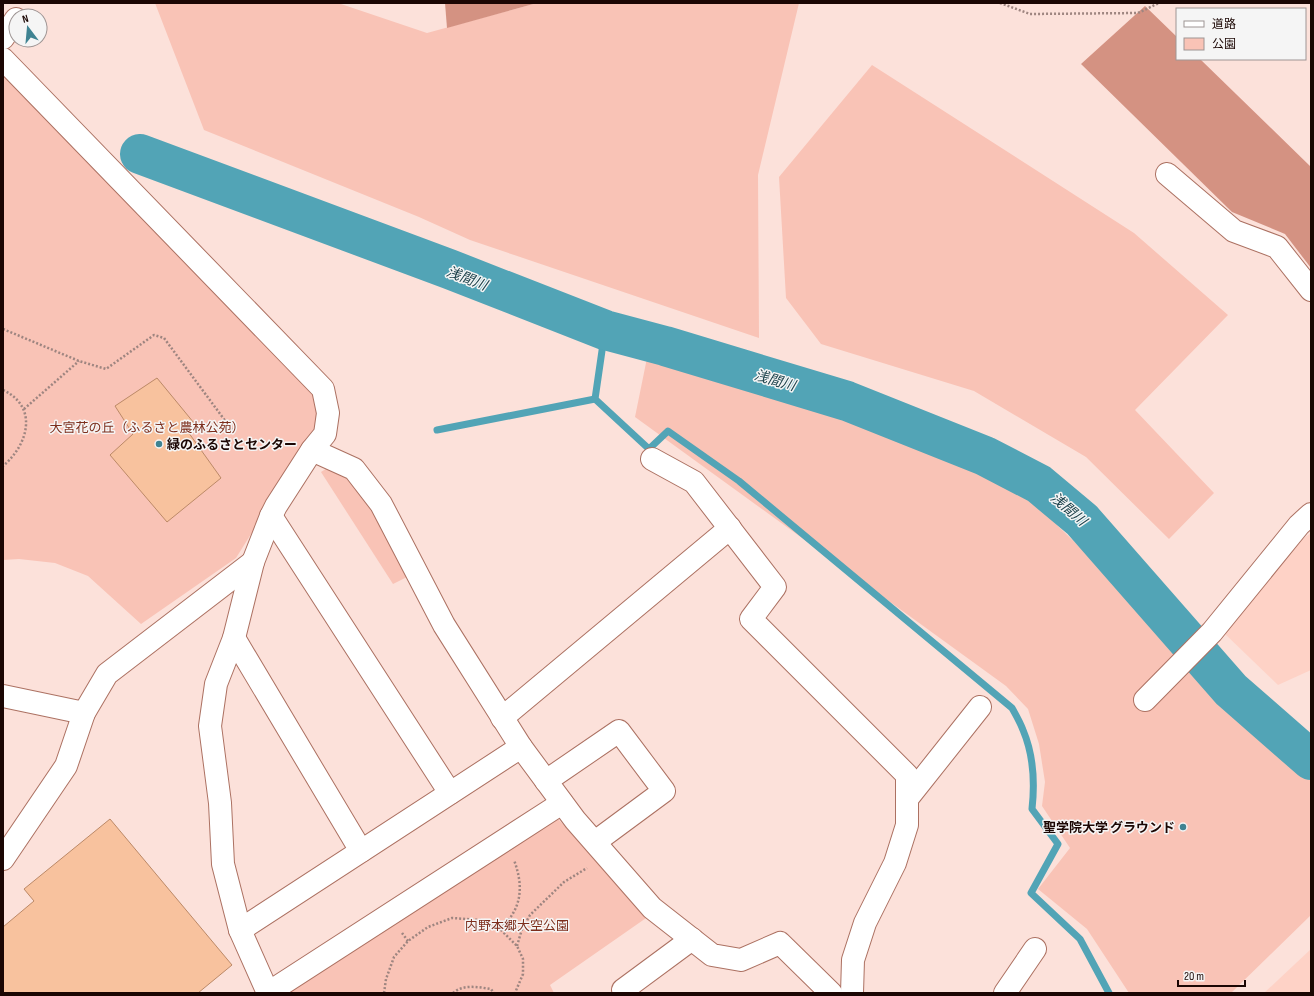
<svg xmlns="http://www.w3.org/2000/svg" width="1314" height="996" font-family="'Sofia Sans Condensed','Noto Sans JP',sans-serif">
<rect width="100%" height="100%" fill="#fce1da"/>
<g fill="#fed2c6">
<polygon points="1311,533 1311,670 1278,685 1224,633 1304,538"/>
<polygon points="1311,949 1311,993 1264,993"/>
</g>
<g fill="#f9c3b6">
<polygon points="155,3 338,3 427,33 537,3 799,3 758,175 759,338 470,240 419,217 204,130"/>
<polygon points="872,65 1134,233 1228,315 1135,410 1214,493 1169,539 1086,457 974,391 821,344 786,298 779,177"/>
<polygon points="3,73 315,391 320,424 236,558 141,624 88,576 55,563 19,559 3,560"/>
<polygon points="647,358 898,431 1031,500 1118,584 1180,652 1237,720 1311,775 1311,915 1231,993 1129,993 1087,929 1038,889 1070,848 1042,806 1045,782 1039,744 1028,709 1006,686 635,417"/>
<polygon points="332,465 361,486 409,576 393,584 321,472"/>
<polygon points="558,819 649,916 550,985 554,993 279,993"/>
</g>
<g fill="#d49282">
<polygon points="445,3 537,3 447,28"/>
<polygon points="1145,6 1177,37 1177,59 1200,59 1311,167 1311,268 1285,234 1232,212 1081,64"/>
</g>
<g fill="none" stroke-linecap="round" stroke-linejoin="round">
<g stroke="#52a4b6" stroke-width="7">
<path d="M605,330l-10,69 54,50 19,-18 71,50 273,227c4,7 8,14 11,22 11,26 12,52 9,79l26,35 -27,49 49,46 29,54"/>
<polyline points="437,430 595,399"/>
</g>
<polyline stroke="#52a4b6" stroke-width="40" points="140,154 449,269 605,330 665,346 847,401 985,456 1039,484 1082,520 1231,690 1311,760"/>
</g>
<g fill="#f8c29e" stroke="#bc8967">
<polygon points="157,378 194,423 186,429 221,478 167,522 110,455 133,434 115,406"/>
<polygon points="110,819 232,965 198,993 3,993 3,927 34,901 24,889"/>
</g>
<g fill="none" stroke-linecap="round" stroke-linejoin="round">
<g stroke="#ac7162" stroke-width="24">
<g id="minor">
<polyline points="3,38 16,19"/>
<polyline points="3,59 323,389 328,413 325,434 312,450 276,506 271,516 253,562 234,638 216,684 210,726 220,803 223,864 240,930 268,993"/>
<polyline points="1167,174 1234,231 1277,247 1311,290"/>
<polyline points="312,450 354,469 381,504 444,625 521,747 575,820 652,908 712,955 741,960 780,943 831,993"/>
<polyline points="652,459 694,482 775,587 751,619 907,775 907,825 895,863 865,923 853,960 852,993"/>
<polyline points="271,516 450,793"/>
<polyline points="234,638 361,851"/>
<polyline points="3,696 84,713"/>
<polyline points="1145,700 1212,632 1299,525 1311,514"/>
<polyline points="502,718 730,528"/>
<polyline points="546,781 619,731 664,791 595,842"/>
<polyline points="907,799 980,707"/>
<polyline points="3,859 66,766 84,713 107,674 253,562"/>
<polyline points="240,930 521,747"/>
<polyline points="268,993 562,803"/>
<polyline points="625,993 623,990 692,939"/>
<polyline points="1005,993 1035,949"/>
</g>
</g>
<g stroke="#9e8580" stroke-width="2.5" stroke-dasharray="2 2" stroke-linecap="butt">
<polyline points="1000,3 1030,14 1138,13 1159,3"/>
<polyline points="3,329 79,361 106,369 154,335 164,338 232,430"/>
<path d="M3,390c36,17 25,55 0,76"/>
<polyline points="24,409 79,361"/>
<path d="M500,929c22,-20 24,-42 14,-69"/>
<polyline points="402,933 408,941"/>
<polyline points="517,946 522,929 530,915 564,882 587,868"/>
<polyline points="384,993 386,979 394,957 408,941 428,927 452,918 480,920 500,929 517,946 523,959 523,974 515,993"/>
<path d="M453,993c10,-9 25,-6 38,-4l3,4"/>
</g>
<use href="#minor" stroke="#fff" stroke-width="22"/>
</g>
<g fill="#3f8392" stroke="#f5f5f5" stroke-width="1.5">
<circle cx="159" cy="444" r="4"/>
<circle cx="1183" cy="827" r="4"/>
</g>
<g text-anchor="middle" stroke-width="3" stroke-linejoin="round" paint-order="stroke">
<g font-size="13" fill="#7d2e1c" stroke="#f5f5f5">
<text x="147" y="432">大宮花の丘（ふるさと農林公苑）</text>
<text x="517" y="930">内野本郷大空公園</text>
</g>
<g font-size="13" font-weight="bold" fill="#1b0603" stroke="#f5f5f5" text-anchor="start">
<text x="167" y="449">緑のふるさとセンター</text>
<text x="1175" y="832" text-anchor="end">聖学院大学 グラウンド</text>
</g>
<g font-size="14" font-style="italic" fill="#1d434c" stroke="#f5f5f5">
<text transform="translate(467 278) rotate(21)" y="5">浅間川</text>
<text transform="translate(775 380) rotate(16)" y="5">浅間川</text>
<text transform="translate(1069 509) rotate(41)" y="5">浅間川</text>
</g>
</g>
<rect width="1314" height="996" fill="none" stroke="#1b0603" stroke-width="8"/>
<rect x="1176" y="8" width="130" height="52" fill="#f5f5f5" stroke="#9e9594"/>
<rect x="1184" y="21" width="20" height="6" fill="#ffffff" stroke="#9e9594"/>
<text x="1212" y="28" font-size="12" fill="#1b0603">道路</text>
<rect x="1184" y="38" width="20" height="12" fill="#f9c3b6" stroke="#9e9594"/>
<text x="1212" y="48" font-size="12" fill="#1b0603">公園</text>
<g transform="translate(28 28) rotate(344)"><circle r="19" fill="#f5f5f5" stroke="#9e9594"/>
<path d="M0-3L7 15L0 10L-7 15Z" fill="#3f8392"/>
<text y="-6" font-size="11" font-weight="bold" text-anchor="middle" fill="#1b0603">N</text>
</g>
<path d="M1178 980v6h67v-6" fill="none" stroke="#1b0603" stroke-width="2"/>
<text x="1184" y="980" font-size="12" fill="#1b0603" stroke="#f5f5f5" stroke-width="3" paint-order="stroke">20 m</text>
</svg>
